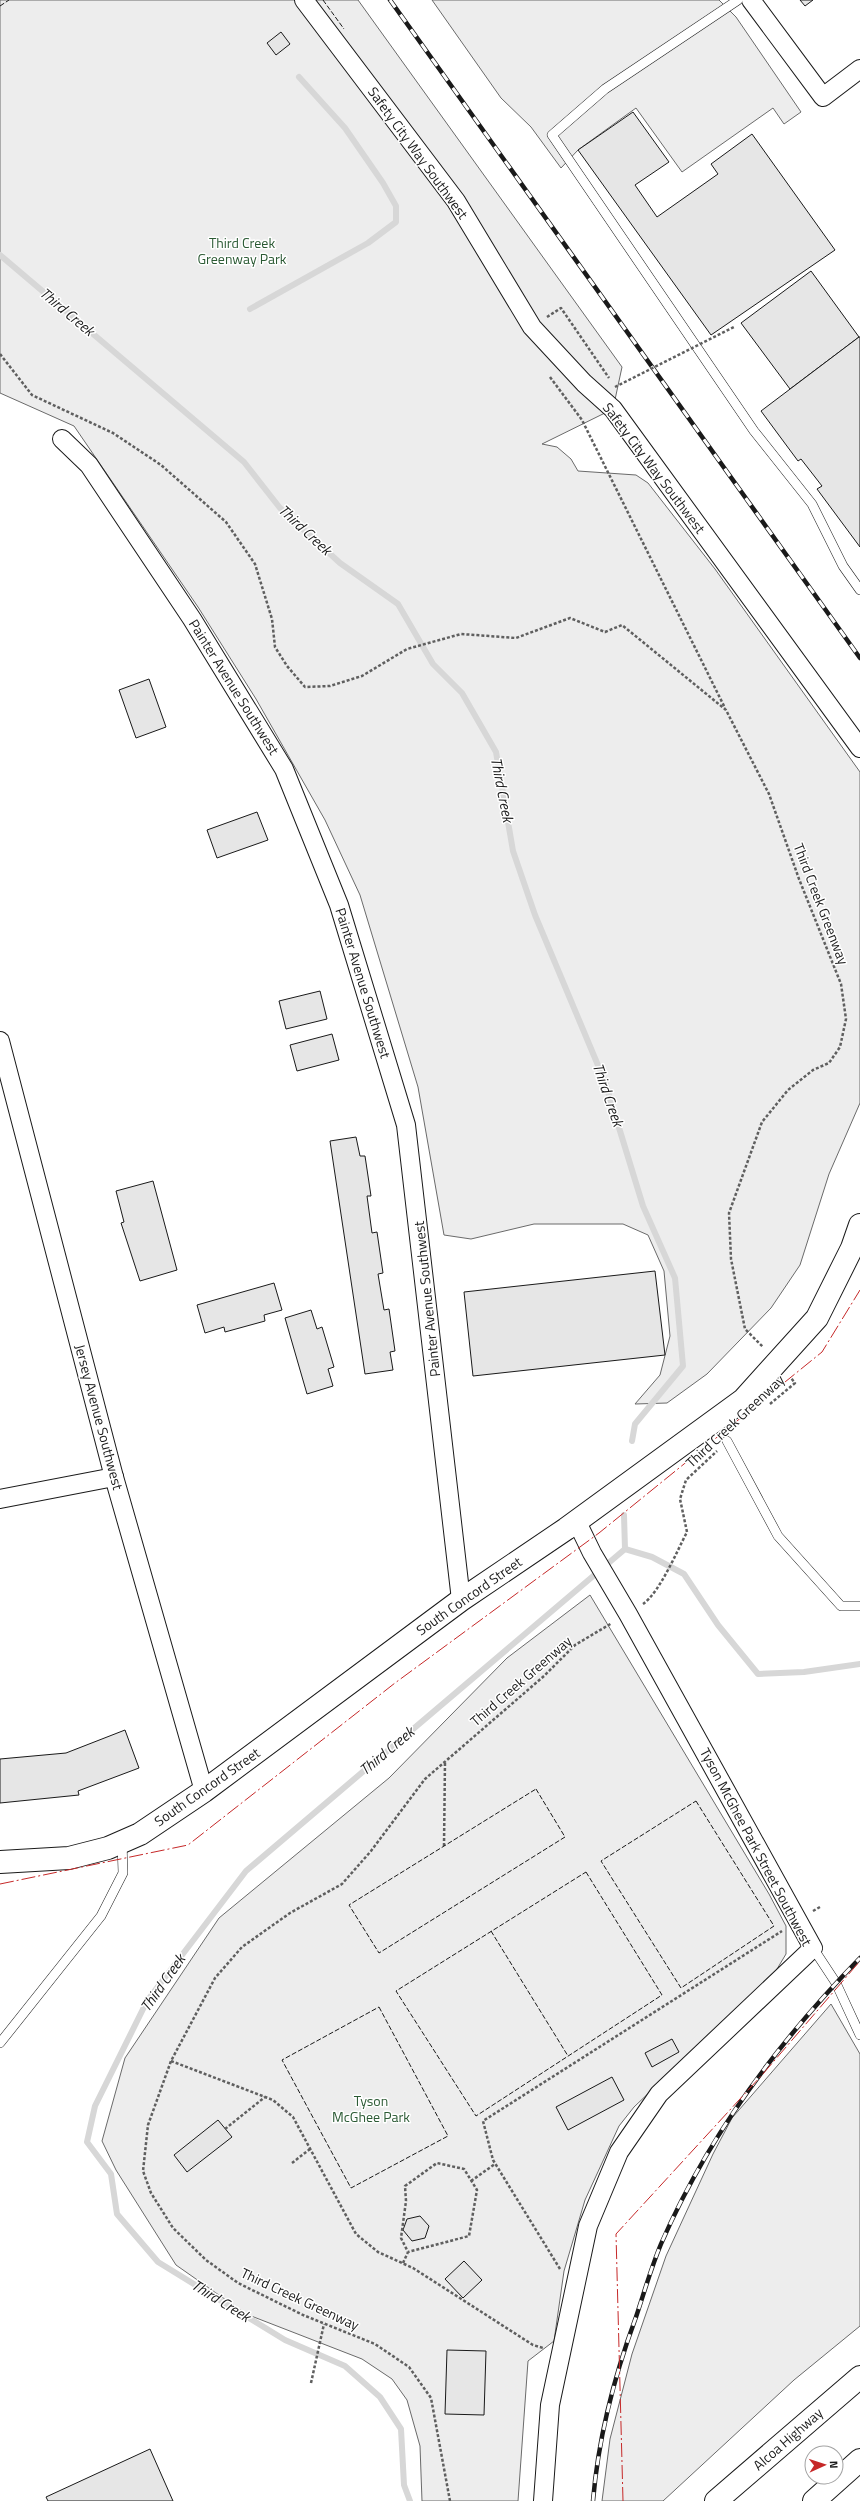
<svg xmlns="http://www.w3.org/2000/svg" width="860" height="2501" font-family="'Titillium Web',sans-serif">
<rect width="100%" height="100%" fill="#fff"/>
<g fill="#ededed" stroke="#6a6a6a">
<polygon points="0,0 358,0 622,367 613,409 542,444 557,447 571,459 578,471 636,475 648,483 715,569 860,772 860,1103 829,1174 800,1265 771,1308 707,1374 667,1403 635,1404 660,1375 670,1336 664,1271 648,1235 623,1224 534,1224 471,1239 444,1235 418,1087 360,895 325,820 256,699 198,607 74,426 0,393"/>
<polygon points="432,0 719,0 736,17 801,112 784,124 773,108 682,172 636,108 578,150 561,168 531,127 501,98"/>
<polygon points="590,1595 769,1894 786,1926 786,1954 774,1974 634,2107 619,2126 585,2200 564,2271 554,2341 528,2361 518,2501 422,2501 420,2446 407,2400 392,2379 362,2359 246,2314 176,2265 116,2170 102,2141 125,2058 219,1918 389,1778 507,1658"/>
<polygon points="831,2004 860,2054 860,2326 794,2380 663,2501 602,2501 610,2439 632,2354 666,2256 713,2154 732,2118"/>
</g>
<g fill="none" stroke-linecap="round" stroke-linejoin="round">
<g stroke="#d7d7d7" stroke-width="6">
<polyline points="0,255 244,462 280,508 340,563 398,604 433,664 462,693 496,752 513,851 535,915 605,1082 643,1206 675,1278 683,1366 635,1424 632,1441"/>
<polyline points="250,309 368,243 396,222 396,206 383,183 345,128 299,77"/>
<polyline points="625,1549 652,1557 684,1574 718,1625 758,1674 804,1672 860,1664"/>
<polyline points="410,2501 404,2485 401,2429 380,2397 345,2366 285,2340 158,2262 117,2214 111,2174 87,2142 95,2106 147,2001 246,1871 625,1549 624,1515"/>
</g>
</g>
<g fill="#e6e6e6" stroke="#1a1a1a">
<polygon points="800,0 813,0 805,6"/>
<polygon points="281,32 290,44 276,55 267,43"/>
<polygon points="633,112 669,162 635,185 657,217 718,174 711,164 752,134 835,250 711,335 578,150"/>
<polygon points="811,271 859,337 790,389 741,323"/>
<polygon points="859,337 860,337 860,547 817,489 822,486 801,459 798,461 761,411"/>
<polygon points="149,679 166,727 136,738 119,690"/>
<polygon points="257,812 268,840 217,858 207,830"/>
<polygon points="320,991 327,1019 286,1029 279,1001"/>
<polygon points="332,1034 339,1060 297,1071 290,1045"/>
<polygon points="356,1137 360,1156 365,1156 371,1196 367,1196 372,1233 377,1232 383,1273 378,1274 384,1310 389,1309 395,1351 390,1352 393,1370 365,1374 330,1141"/>
<polygon points="153,1181 177,1270 140,1281 121,1223 124,1222 116,1191"/>
<polygon points="655,1271 665,1355 473,1376 464,1292"/>
<polygon points="274,1283 282,1310 264,1315 265,1321 225,1332 224,1327 205,1333 197,1305"/>
<polygon points="311,1310 317,1329 322,1327 334,1367 328,1369 333,1386 307,1394 285,1318"/>
<polygon points="125,1730 139,1768 78,1791 79,1795 0,1803 0,1759 66,1753"/>
<polygon points="672,2039 679,2052 652,2067 645,2053"/>
<polygon points="612,2077 624,2100 568,2130 556,2107"/>
<polygon points="218,2120 232,2137 187,2172 174,2155"/>
<polygon points="420,2216 429,2226 425,2238 412,2241 403,2230 407,2219"/>
<polygon points="464,2261 482,2280 463,2298 445,2279"/>
<polygon points="447,2350 486,2351 484,2415 445,2414"/>
<polygon points="150,2449 173,2501 48,2501 46,2497"/>
</g>
<g fill="none" stroke-linecap="round" stroke-linejoin="round">
<g stroke="#1a1a1a" stroke-width="10">
<g id="service">
<polyline points="738,0 605,89 552,135 754,431 812,504 843,566 860,590"/>
<polyline points="727,1441 778,1536 841,1606 860,1606"/>
<polyline points="813,1948 836,1983 860,2035"/>
<polyline points="0,2043 101,1916 123,1873 122,1842"/>
</g>
</g>
<g stroke="#1a1a1a" stroke-width="20">
<g id="minor">
<polyline points="304,0 456,201 532,327 584,383 613,409 860,748"/>
<polyline points="751,0 823,97 860,69"/>
<polyline points="62,439 89,465 192,619 284,769 339,905 406,1125 461,1600"/>
<polyline points="0,1041 114,1477 204,1791"/>
<polyline points="0,1499 114,1477"/>
<polyline points="543,2501 550,2405 588,2226 619,2152 659,2094 813,1948 628,1614 592,1553 576,1520"/>
</g>
</g>
<g stroke="#1a1a1a" stroke-width="24">
<polyline id="tertiary" points="0,1862 69,1858 108,1848 140,1834 204,1791 461,1600 566,1529 743,1400 817,1318 852,1248 860,1225"/>
</g>
<g stroke="#1a1a1a" stroke-width="24">
<g id="motorway">
<polyline points="716,2501 860,2377"/>
<polyline points="814,2501 860,2460"/>
</g>
</g>
<g stroke="#5f5f5f" stroke-width="2.5" stroke-dasharray="3 2" stroke-linecap="butt">
<polyline points="547,317 561,308 609,378"/>
<polyline points="0,354 32,395 113,433 161,465 226,522 255,564 272,619 275,647 287,666 305,687 330,686 362,676 407,649 461,634 516,638 570,618 605,632 622,625 726,710 769,794 799,879 841,984 846,1019 840,1047 829,1063 813,1070 788,1090 762,1122 729,1213 731,1259 745,1329 763,1347"/>
<polyline points="550,377 582,420 725,708"/>
<polyline points="770,1404 795,1383 791,1378"/>
<path d="M643,1604c17,-12 34,-53 44,-72l-7,-33 6,-19 31,-29"/>
<polyline points="444,1846 445,1761"/>
<polyline points="813,1911 820,1907"/>
<polyline points="171,2061 273,2100 293,2117 356,2234 378,2252 413,2268 533,2345 543,2348"/>
<polyline points="225,2129 265,2097"/>
<polyline points="292,2163 310,2149"/>
<polyline points="471,2181 495,2164"/>
<polyline points="403,2263 408,2252 401,2238 406,2201 405,2186 437,2163 464,2169 477,2190 469,2236 408,2252"/>
<polyline points="560,2269 493,2160 483,2121 782,1931"/>
<polyline points="311,2383 324,2324"/>
<polyline points="450,2501 431,2398 409,2367 375,2344 303,2315 238,2283 206,2260 173,2228 151,2193 143,2171 148,2125 171,2061 215,1978 242,1947 290,1913 342,1884 371,1851 425,1779 544,1676 575,1645 612,1623"/>
</g>
<use href="#service" stroke="#fff" stroke-width="9"/>
<use href="#minor" stroke="#fff" stroke-width="18"/>
<use href="#tertiary" stroke="#fff" stroke-width="22"/>
<use href="#motorway" stroke="#fff" stroke-width="22"/>
<g stroke="#1a1a1a" stroke-width="4.5">
<g id="rail">
<polyline points="390,0 860,658"/>
<path d="M593,2501c5,-61 22,-127 43,-184 8,-24 15,-49 25,-73 47,-108 117,-202 199,-286"/>
</g>
</g>
<use href="#rail" stroke="#fff" stroke-width="3" stroke-dasharray="9" stroke-linecap="butt"/>
<polyline stroke="#5f5f5f" stroke-width="2.5" stroke-dasharray="3 2" stroke-linecap="butt" points="615,387 734,327"/>
<g stroke="#1a1a1a" stroke-width="1" stroke-dasharray="5 2" stroke-linecap="butt">
<polyline points="323,0 344,29"/>
<polyline points="0,6 9,0"/>
<polygon points="536,1789 565,1837 379,1953 349,1905"/>
<polygon points="696,1801 774,1926 681,1988 601,1861"/>
<polygon points="586,1872 662,1995 476,2116 396,1991"/>
<polyline points="491,1931 568,2056"/>
<polygon points="379,2007 448,2136 351,2188 282,2060"/>
</g>
<g stroke="#c62828" stroke-width="1" stroke-dasharray="14 3 2 3" stroke-linecap="butt">
<polyline points="0,1884 188,1845 395,1683 599,1533 822,1352 860,1290"/>
<polyline points="623,2501 616,2234 762,2075 860,1961"/>
</g>
</g>
<g text-anchor="middle" stroke-width="3" stroke-linejoin="round" paint-order="stroke">
<g font-size="14" fill="#1a1a1a" stroke="#fff">
<text transform="translate(418 153) rotate(54)" y="5">Safety City Way Southwest</text>
<text transform="translate(654 468) rotate(53)" y="5">Safety City Way Southwest</text>
<text transform="translate(234 687) rotate(58)" y="5">Painter Avenue Southwest</text>
<text transform="translate(821 904) rotate(69)" y="5">Third Creek Greenway</text>
<text transform="translate(363 983) rotate(73)" y="5">Painter Avenue Southwest</text>
<text transform="translate(427 1299) rotate(-96)" y="5">Painter Avenue Southwest</text>
<text transform="translate(99 1417) rotate(75)" y="5">Jersey Avenue Southwest</text>
<text transform="translate(735 1421) rotate(-43)" y="5">Third Creek Greenway</text>
<text transform="translate(469 1596) rotate(-35)" y="5">South Concord Street</text>
<text transform="translate(521 1681) rotate(-41)" y="5">Third Creek Greenway</text>
<text transform="translate(207 1787) rotate(-35)" y="5">South Concord Street</text>
<text transform="translate(756 1847) rotate(62)" y="5">Tyson McGhee Park Street Southwest</text>
<text transform="translate(300 2299) rotate(25)" y="5">Third Creek Greenway</text>
<text transform="translate(788 2439) rotate(-41)" y="5">Alcoa Highway</text>
</g>
<g font-size="14" fill="#2b5a34" stroke="#fff">
<text x="242" y="248">Third Creek<tspan x="242" dy="16">Greenway Park</tspan></text>
<text x="371" y="2106">Tyson<tspan x="371" dy="16">McGhee Park</tspan></text>
</g>
<g font-size="15" font-style="italic" fill="#1a1a1a" stroke="#fff">
<text transform="translate(67 312) rotate(40)" y="5">Third Creek</text>
<text transform="translate(305 530) rotate(43)" y="5">Third Creek</text>
<text transform="translate(502 790) rotate(79)" y="5">Third Creek</text>
<text transform="translate(608 1095) rotate(71)" y="5">Third Creek</text>
<text transform="translate(387 1751) rotate(-40)" y="5">Third Creek</text>
<text transform="translate(163 1983) rotate(-55)" y="5">Third Creek</text>
<text transform="translate(221 2301) rotate(32)" y="5">Third Creek</text>
</g>
</g>
<g transform="translate(824 2465) rotate(87)"><circle r="19" fill="#ffffff" stroke="#a3a3a3"/>
<path d="M0-3L7 15L0 10L-7 15Z" fill="#c62828"/>
<text y="-6" font-size="11" font-weight="bold" text-anchor="middle" fill="#1a1a1a">N</text>
</g>
</svg>
